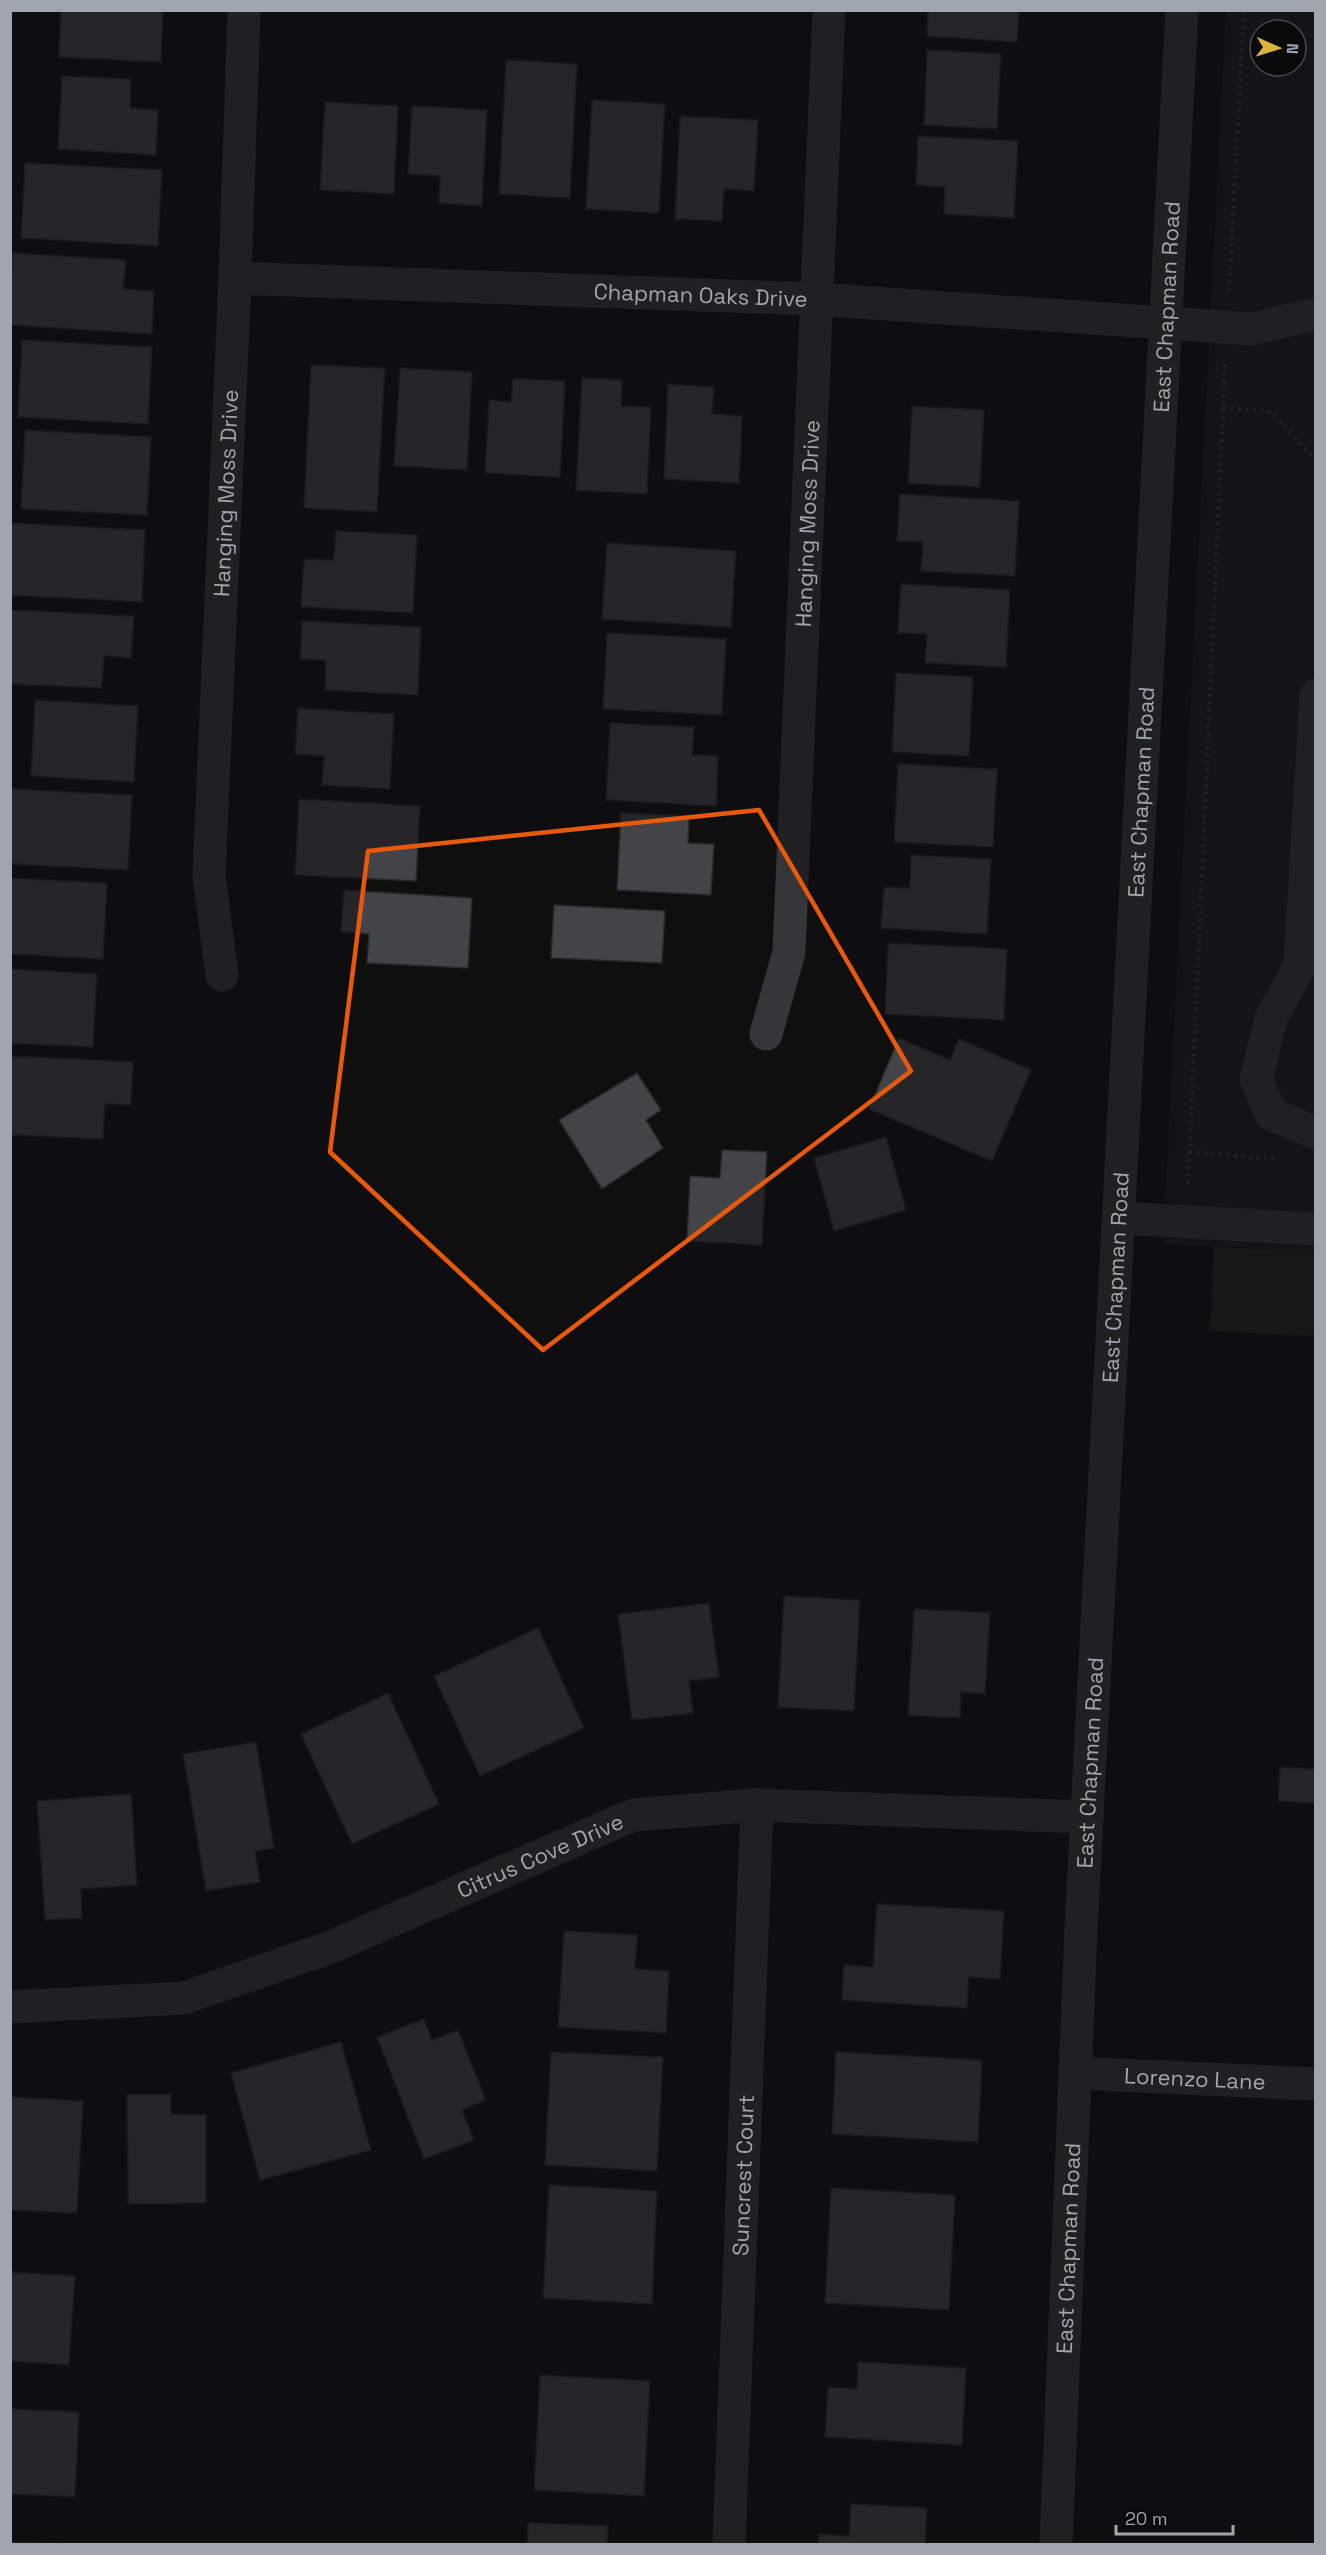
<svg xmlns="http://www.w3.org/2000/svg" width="1326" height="2555" font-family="'Space Grotesk',sans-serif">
<rect width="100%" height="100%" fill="#0f0f10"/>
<path fill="#1b1b1d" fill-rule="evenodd" d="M1226,11h89v1240l-152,-7zM1260,30h36v36h-36z"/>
<polygon fill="#1e241f" points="1214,1247 1315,1251 1315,1336 1210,1331"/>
<g fill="#434448" stroke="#29292c" stroke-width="1.5">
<polygon points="61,10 163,10 161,62 59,57"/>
<polygon points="928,10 1019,10 1017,42 927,36"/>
<polygon points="927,50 1001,54 997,129 924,125"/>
<polygon points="506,60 577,64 570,198 499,194"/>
<polygon points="62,76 131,79 130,108 158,110 156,155 58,149"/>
<polygon points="592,100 665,104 659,213 586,209"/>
<polygon points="325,102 398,106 394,194 320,190"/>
<polygon points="412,106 487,110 482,206 439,203 440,176 408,174"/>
<polygon points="680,116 758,120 754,191 724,189 722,221 675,219"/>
<polygon points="918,136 1018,141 1014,218 944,214 945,187 916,185"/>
<polygon points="25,163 162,170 158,246 21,238"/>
<polygon points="12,253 126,260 123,289 154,291 152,334 10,325"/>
<polygon points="22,340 152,347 148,424 18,417"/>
<polygon points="311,365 385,368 377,512 304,508"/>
<polygon points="400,368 472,372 467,470 394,466"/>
<polygon points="582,378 622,380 621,406 651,407 647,494 576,490"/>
<polygon points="513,379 565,381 560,477 485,473 489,400 511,402"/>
<polygon points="668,384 714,387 712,414 742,416 739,483 664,479"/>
<polygon points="912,406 984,410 980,487 908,483"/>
<polygon points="25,430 151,437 147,515 21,509"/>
<polygon points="900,494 1019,501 1015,576 921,571 923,542 897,541"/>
<polygon points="11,523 145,530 142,602 10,595"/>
<polygon points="336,531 417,535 413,613 301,607 304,559 334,560"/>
<polygon points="607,543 736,551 731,627 602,619"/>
<polygon points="901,584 1010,590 1006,667 925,663 927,634 898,633"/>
<polygon points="10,610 134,616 131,658 104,656 102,688 10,684"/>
<polygon points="302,621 421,627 418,695 325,690 326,660 300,659"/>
<polygon points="607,633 726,639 722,715 603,709"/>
<polygon points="896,673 973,677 969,756 892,752"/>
<polygon points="35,700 138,706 134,782 31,776"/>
<polygon points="298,708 394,714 390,789 322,785 324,756 295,754"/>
<polygon points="610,723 694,727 692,755 718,756 716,806 606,800"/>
<polygon points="898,764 997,769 993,847 894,842"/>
<polygon points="10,789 132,795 128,870 10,864"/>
<polygon points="299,799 420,806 416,881 295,875"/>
<polygon points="621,813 689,816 688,843 714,844 711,895 617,890"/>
<polygon points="911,855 991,859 987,934 881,928 884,887 910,888"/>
<polygon points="10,878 107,883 103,959 10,954"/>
<polygon points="344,890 472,898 468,968 367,963 369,934 341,932"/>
<polygon points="554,905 665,911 662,963 551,958"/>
<polygon points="888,943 1007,949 1004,1020 885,1014"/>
<polygon points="10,969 97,974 93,1047 10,1043"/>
<polygon points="899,1038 950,1060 959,1039 1031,1070 992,1161 869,1109"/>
<polygon points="10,1056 133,1062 131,1105 105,1104 103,1139 10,1135"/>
<polygon points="637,1073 661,1110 646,1120 663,1148 602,1189 559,1120"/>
<polygon points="886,1137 906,1210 834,1231 814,1158"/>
<polygon points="722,1150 767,1152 762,1245 687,1241 690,1176 720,1178"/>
<polygon points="784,1596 860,1600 854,1711 778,1707"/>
<polygon points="709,1603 719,1677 689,1681 693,1713 632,1720 618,1614"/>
<polygon points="914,1609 990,1613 985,1694 961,1692 960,1718 908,1715"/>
<polygon points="538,1628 584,1728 480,1776 434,1676"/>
<polygon points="388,1693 439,1804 352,1844 301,1734"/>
<polygon points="256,1742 274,1848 255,1851 260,1882 206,1891 183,1754"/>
<polygon points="1280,1767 1316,1769 1316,1803 1278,1801"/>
<polygon points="131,1794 137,1885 81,1889 82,1918 45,1920 37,1801"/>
<polygon points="877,1904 1004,1911 1000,1979 969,1977 967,2008 842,2000 844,1965 873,1967"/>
<polygon points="564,1931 637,1935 635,1969 669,1971 666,2033 558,2027"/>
<polygon points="424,2019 432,2040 458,2030 486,2100 462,2110 474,2140 424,2159 377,2037"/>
<polygon points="341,2042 371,2150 260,2180 231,2073"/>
<polygon points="551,2052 663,2057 657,2171 545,2165"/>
<polygon points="836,2052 982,2060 978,2142 832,2134"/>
<polygon points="127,2094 171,2094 171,2114 206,2115 206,2203 128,2204"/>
<polygon points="10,2097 83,2101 77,2213 10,2210"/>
<polygon points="549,2185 657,2191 652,2304 543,2298"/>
<polygon points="831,2188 955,2195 949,2310 825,2303"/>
<polygon points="10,2272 75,2276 69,2365 10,2361"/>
<polygon points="858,2362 966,2368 962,2445 825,2437 828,2387 857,2389"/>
<polygon points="540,2375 650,2381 644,2496 534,2490"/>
<polygon points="10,2409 79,2412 75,2497 10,2494"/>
<polygon points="851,2504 927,2508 925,2544 818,2544 819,2534 849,2536"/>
<polygon points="528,2523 608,2526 607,2544 527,2544"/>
<polygon points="10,2542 72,2544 10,2544"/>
</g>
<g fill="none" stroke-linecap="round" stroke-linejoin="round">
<g stroke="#38393d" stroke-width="4" stroke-dasharray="3 4.5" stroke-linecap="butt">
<polyline points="1229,291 1244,10"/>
<polyline points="1223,408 1272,412 1316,460"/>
<polyline points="1189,1152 1279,1159"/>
<polyline points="1188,1184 1225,365"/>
</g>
<g stroke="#353639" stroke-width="33">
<path id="s1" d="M235,278l580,21 437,30 64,-15"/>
<polyline points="1316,695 1300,965 1271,1018 1256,1079 1271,1114 1316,1133"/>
<path id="s2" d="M222,975l-13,-99 26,-598 9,-268"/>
<path id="s3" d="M766,1034l23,-82 40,-942"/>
<polyline points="1119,1218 1316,1229"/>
<path id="s4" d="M10,2007l174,-9 147,-51 302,-132 124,-10 330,12"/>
<path id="s5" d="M1075,2073l241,11"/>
<path id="s6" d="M729,2544l28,-739"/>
<path id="s7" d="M1056,2544l25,-615 101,-1919"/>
</g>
</g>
<path d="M0 0H1326V2555H0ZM759,810l152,261 -368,279 -213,-198 38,-301z" fill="#0f0f10" fill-opacity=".55" fill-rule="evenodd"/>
<path fill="none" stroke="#e8590c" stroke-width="4.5" stroke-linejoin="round" d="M759,810l152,261 -368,279 -213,-198 38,-301z"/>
<g text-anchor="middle" stroke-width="4.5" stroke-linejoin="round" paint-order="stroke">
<g font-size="22" fill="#a1a5af" stroke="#0a0a0b">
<text dy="8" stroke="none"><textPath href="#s1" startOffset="466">Chapman Oaks Drive</textPath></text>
<text dy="8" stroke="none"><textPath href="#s7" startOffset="2240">East Chapman Road</textPath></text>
<text dy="8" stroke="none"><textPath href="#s2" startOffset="483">Hanging Moss Drive</textPath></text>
<text dy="8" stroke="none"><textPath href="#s3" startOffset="514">Hanging Moss Drive</textPath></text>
<text dy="8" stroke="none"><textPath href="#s7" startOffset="1754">East Chapman Road</textPath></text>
<text dy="8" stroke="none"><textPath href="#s7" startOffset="1268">East Chapman Road</textPath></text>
<text dy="8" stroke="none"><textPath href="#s7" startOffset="782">East Chapman Road</textPath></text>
<text dy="8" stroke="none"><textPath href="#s4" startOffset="558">Citrus Cove Drive</textPath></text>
<text dy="8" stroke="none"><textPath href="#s5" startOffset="120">Lorenzo Lane</textPath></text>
<text dy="8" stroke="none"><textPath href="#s6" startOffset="369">Suncrest Court</textPath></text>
<text dy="8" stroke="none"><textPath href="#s7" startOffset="296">East Chapman Road</textPath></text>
</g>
</g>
<rect width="1326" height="2555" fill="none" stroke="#a1a5af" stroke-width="24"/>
<g transform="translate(1278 48) rotate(93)"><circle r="28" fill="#0a0a0b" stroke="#46484d" stroke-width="1.5"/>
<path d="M0-4.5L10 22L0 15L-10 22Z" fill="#ddb33a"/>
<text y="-9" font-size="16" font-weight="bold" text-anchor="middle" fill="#a1a5af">N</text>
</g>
<path d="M1116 2525v9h117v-9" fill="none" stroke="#a1a5af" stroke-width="3"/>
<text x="1125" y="2525" font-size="18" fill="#a1a5af" stroke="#0a0a0b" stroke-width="4.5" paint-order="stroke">20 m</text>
</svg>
